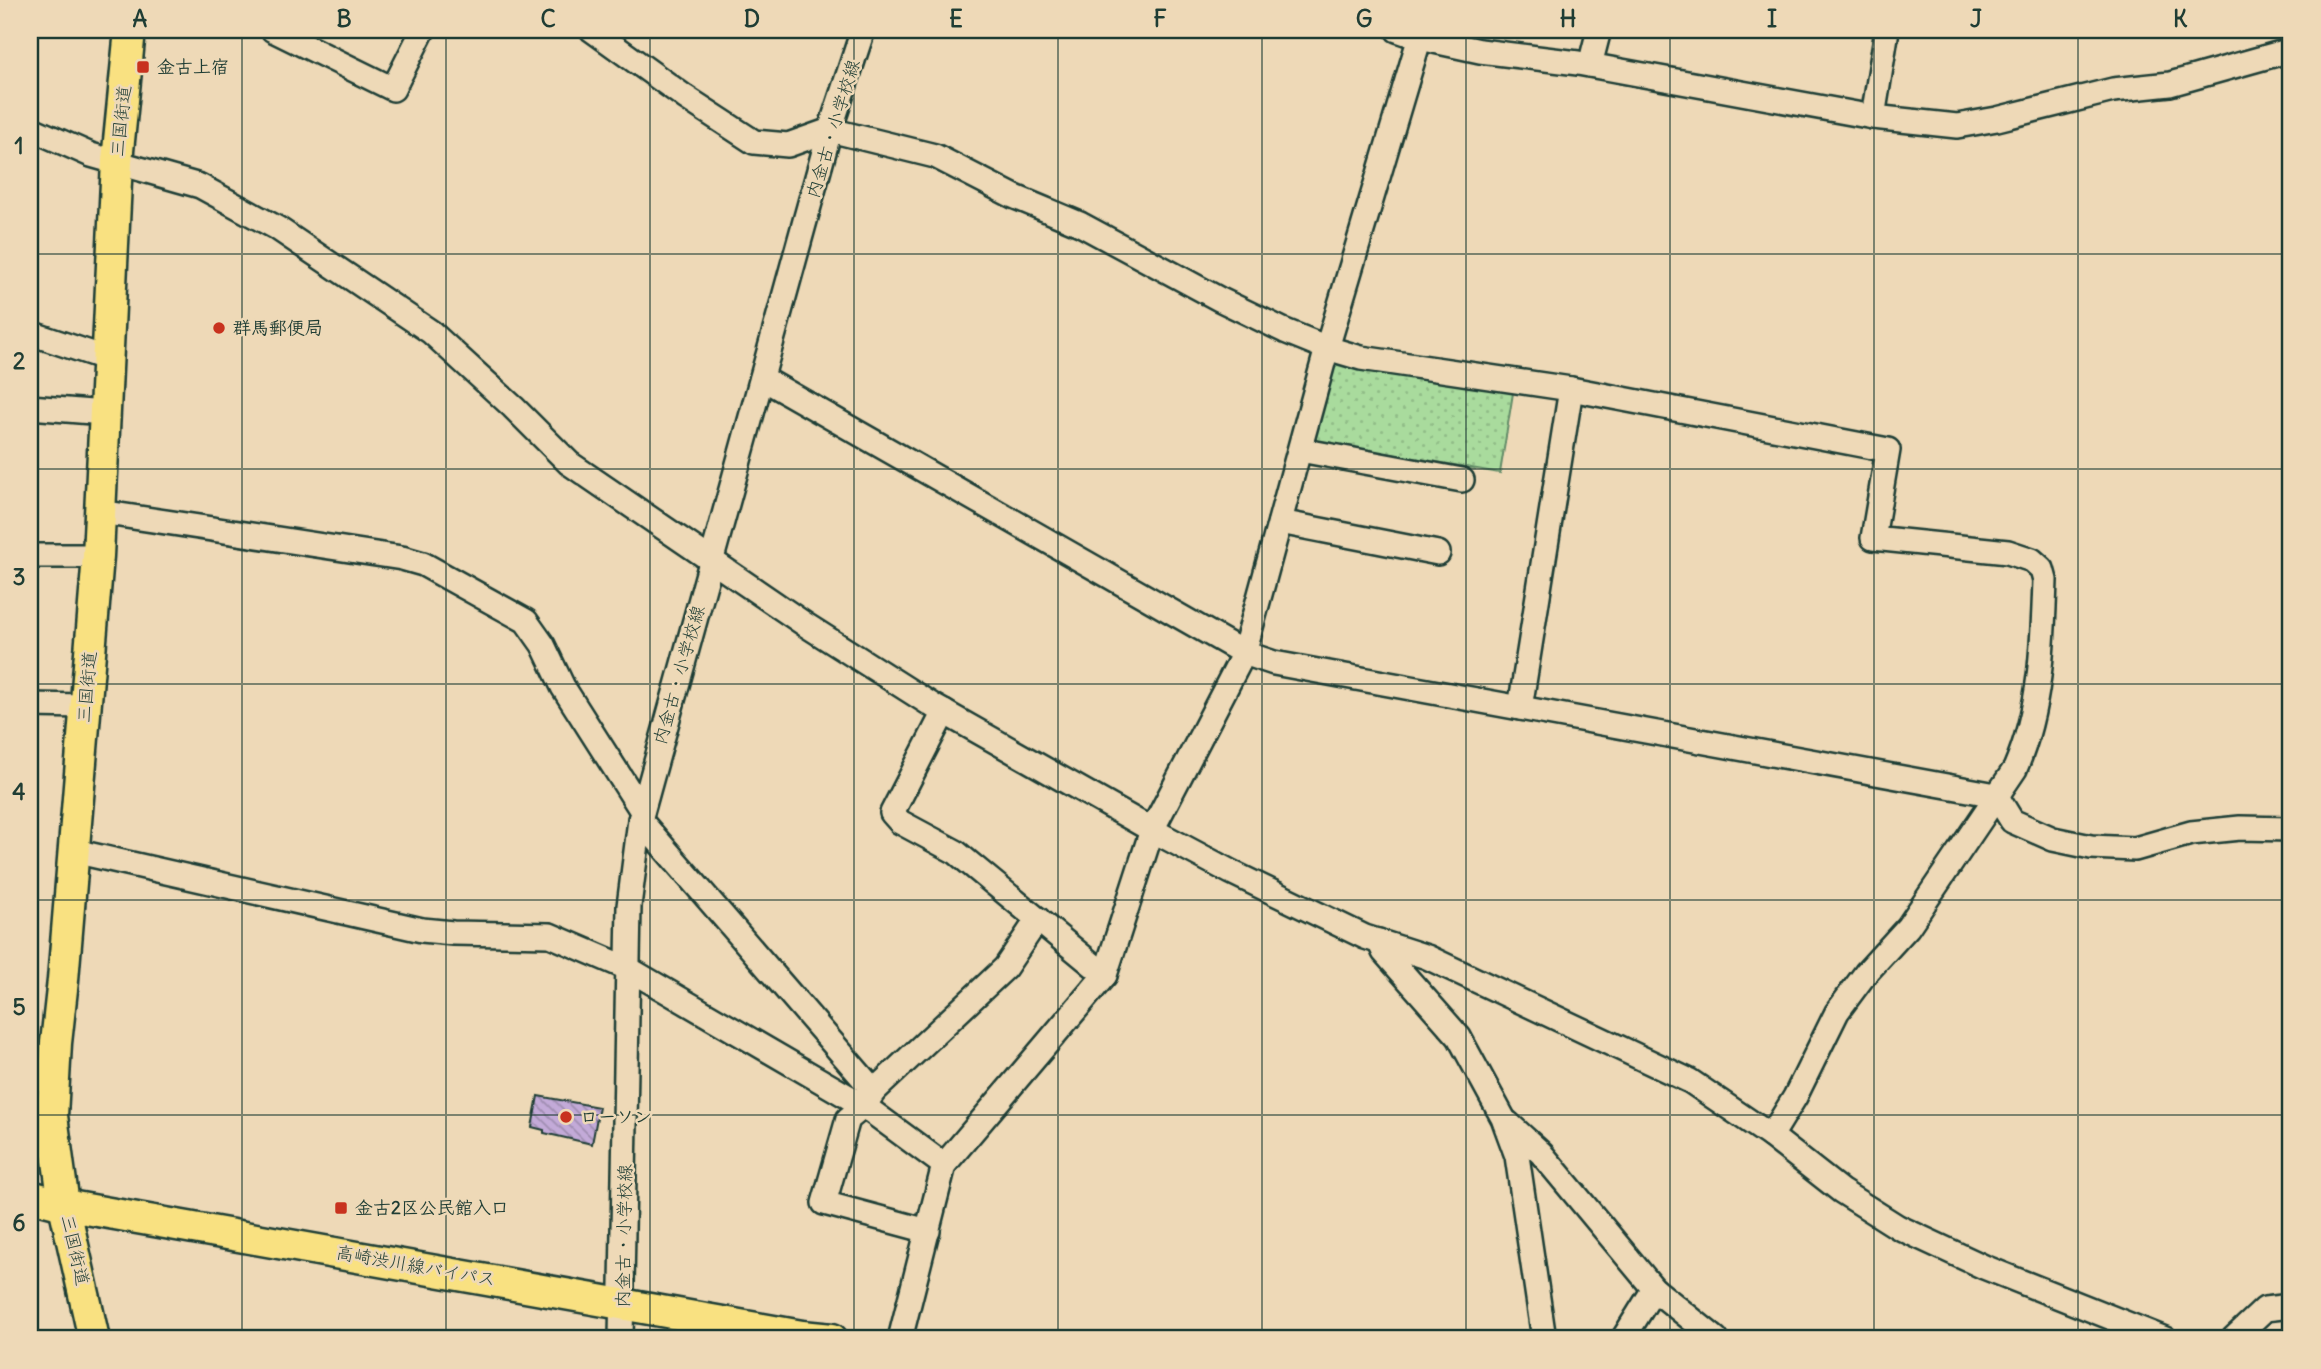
<svg xmlns="http://www.w3.org/2000/svg" width="2321" height="1369" font-family="Delius,'Klee One',sans-serif">
<defs>
<pattern id="park-dots" width="8" height="8" patternUnits="userSpaceOnUse" patternTransform="scale(1.75)"><rect width="8" height="8" fill="#a9db9d"/><path d="M2 2h.1M6 6h.1" fill="none" stroke="#91bd88" stroke-width="1.8" stroke-linecap="round"/></pattern>
<pattern id="building-back-hatch" width="6" height="6" patternUnits="userSpaceOnUse" patternTransform="scale(1.75)"><rect width="6" height="6" fill="#c3aad8"/><path d="M-1 5l2 2M0 0l6 6M5-1l2 2" fill="none" stroke="#9e8cb0"/></pattern>
</defs>
<rect width="100%" height="100%" fill="#eed9b7"/>
<filter id="ink" filterUnits="userSpaceOnUse"><feTurbulence type="fractalNoise" baseFrequency=".0143" numOctaves="2"/><feDisplacementMap in="SourceGraphic" scale="14" xChannelSelector="R" yChannelSelector="G"/><feConvolveMatrix kernelMatrix="1 2 1 2 8 2 1 2 1" color-interpolation-filters="sRGB"/></filter>
<g filter="url(#ink)">
<polygon fill="url(#park-dots)" stroke="#648c68" stroke-width="2" points="1337,362 1513,393 1500,473 1310,440 1329,366"/>
<polygon fill="url(#building-back-hatch)" stroke="#1f3d34" stroke-width="2" points="538,1096 599,1107 592,1144 544,1133 544,1130 532,1127"/>
<g fill="none" stroke-linecap="round" stroke-linejoin="round">
<g stroke="#1f3d34" stroke-width="28">
<g id="minor">
<polyline points="273,30 393,89 423,30"/>
<path d="M592,30l93,67 69,45 34,3 42,-15 105,26 78,40 67,28 139,75 66,32 42,17 34,10 210,31 317,61 -15,88 135,14 24,8 10,9 3,11c-2,64 -4,129 -30,189l-107,158 -42,46 -29,39 -42,85 -24,39"/>
<polyline points="1397,30 1420,38 1480,51 1578,63 1873,117 1957,126 1997,119 2113,90 2170,84 2291,50"/>
<polyline points="1590,65 1599,30"/>
<polyline points="1873,117 1887,30"/>
<polyline points="30,128 91,155 200,186 277,228 431,332 513,407 569,463 806,625 935,707 1152,830 1231,872 1365,937 1427,957 1690,1081 1771,1136 1841,1191 1898,1227 1984,1267 2165,1339"/>
<polyline points="30,333 108,359"/>
<polyline points="762,378 1244,653 1274,663 1996,795 2012,821 2053,839 2091,847 2135,849 2191,833 2240,828 2291,829"/>
<polyline points="30,407 104,413"/>
<polyline points="1300,450 1462,480"/>
<polyline points="100,512 402,558 423,564 526,621 543,645 563,687 642,811"/>
<polyline points="1280,522 1438,553"/>
<polyline points="30,556 98,556"/>
<polyline points="30,705 85,706"/>
<polyline points="1520,708 1571,389"/>
<polyline points="944,712 892,813 900,822 956,852 1105,975"/>
<polyline points="640,820 874,1091 864,1106 848,1119 824,1203 928,1231"/>
<polyline points="74,851 422,930 453,933 550,935 627,968 864,1106 944,1165"/>
<polyline points="1379,941 1384,952 1459,1037 1503,1118 1517,1156 1544,1339"/>
<polyline points="874,1091 1005,968 1038,919"/>
<polyline points="1508,1123 1541,1153 1654,1289 1716,1339"/>
<polyline points="621,1339 629,906 640,820 830,130 863,30"/>
<polyline points="900,1339 944,1165 1105,975 1152,830 1244,653 1327,348 1422,30"/>
<polyline points="1623,1339 1654,1289"/>
<polyline points="2233,1339 2265,1309 2291,1306"/>
</g>
</g>
<g stroke="#1f3d34" stroke-width="35">
<g id="major">
<polyline points="30,1196 64,1205 802,1336 832,1339"/>
<polyline points="94,1339 64,1205 52,1116 56,1043 63,980 98,556 117,161 130,30"/>
</g>
</g>
<use href="#minor" stroke="#eed9b7" stroke-width="23"/>
<use href="#major" stroke="#f9e181" stroke-width="30"/>
</g>
</g>
<path fill="none" stroke="#1f3d34" stroke-width="2" stroke-opacity="0.55" d="M242,30v1309M446,30v1309M650,30v1309M854,30v1309M1058,30v1309M1262,30v1309M1466,30v1309M1670,30v1309M1874,30v1309M2078,30v1309M30,254h2261M30,469h2261M30,684h2261M30,900h2261M30,1115h2261"/>
<g fill="#c8321e" stroke="#eed9b7" stroke-width="2.5">
<rect x="136" y="60" width="14" height="14" rx="3.5"/>
<circle cx="219" cy="328" r="7"/>
<circle cx="566" cy="1117" r="7"/>
<rect x="334" y="1201" width="14" height="14" rx="3.5"/>
</g>
<g text-anchor="middle" stroke-width="5" stroke-linejoin="round" paint-order="stroke">
<g font-size="18" font-weight="bold" fill="#1f3d34" stroke="#eed9b7" text-anchor="start">
<text x="157" y="73">金古上宿</text>
<text x="233" y="334">群馬郵便局</text>
<text x="580" y="1123">ローソン</text>
<text x="355" y="1214">金古2区公民館入口</text>
</g>
<g font-size="18" fill="#1f3d34" stroke="#eed9b7">
<text transform="translate(121 121) rotate(-84)" y="6">三国街道</text>
<text transform="translate(833 129) rotate(-73)" y="6">内金古・小学校線</text>
<text transform="translate(679 675) rotate(-74)" y="6">内金古・小学校線</text>
<text transform="translate(87 687) rotate(-85)" y="6">三国街道</text>
<text transform="translate(624 1236) rotate(-89)" y="6">内金古・小学校線</text>
<text transform="translate(75 1250) rotate(77)" y="6">三国街道</text>
<text transform="translate(416 1266) rotate(10)" y="6">高崎渋川線バイパス</text>
</g>
</g>
<rect width="2321" height="1369" fill="none" stroke="#eed9b7" stroke-width="77"/>
<rect x="38" y="38" width="2244" height="1292" fill="none" stroke="#1f3d34" stroke-width="2.5"/>
<g font-size="23" text-anchor="middle" font-weight="bold" fill="#1f3d34">
<text x="140" y="27">A</text>
<text x="344" y="27">B</text>
<text x="548" y="27">C</text>
<text x="752" y="27">D</text>
<text x="956" y="27">E</text>
<text x="1160" y="27">F</text>
<text x="1364" y="27">G</text>
<text x="1568" y="27">H</text>
<text x="1772" y="27">I</text>
<text x="1976" y="27">J</text>
<text x="2180" y="27">K</text>
<text x="19" y="154">1</text>
<text x="19" y="369">2</text>
<text x="19" y="585">3</text>
<text x="19" y="800">4</text>
<text x="19" y="1015">5</text>
<text x="19" y="1231">6</text>
</g>
</svg>
